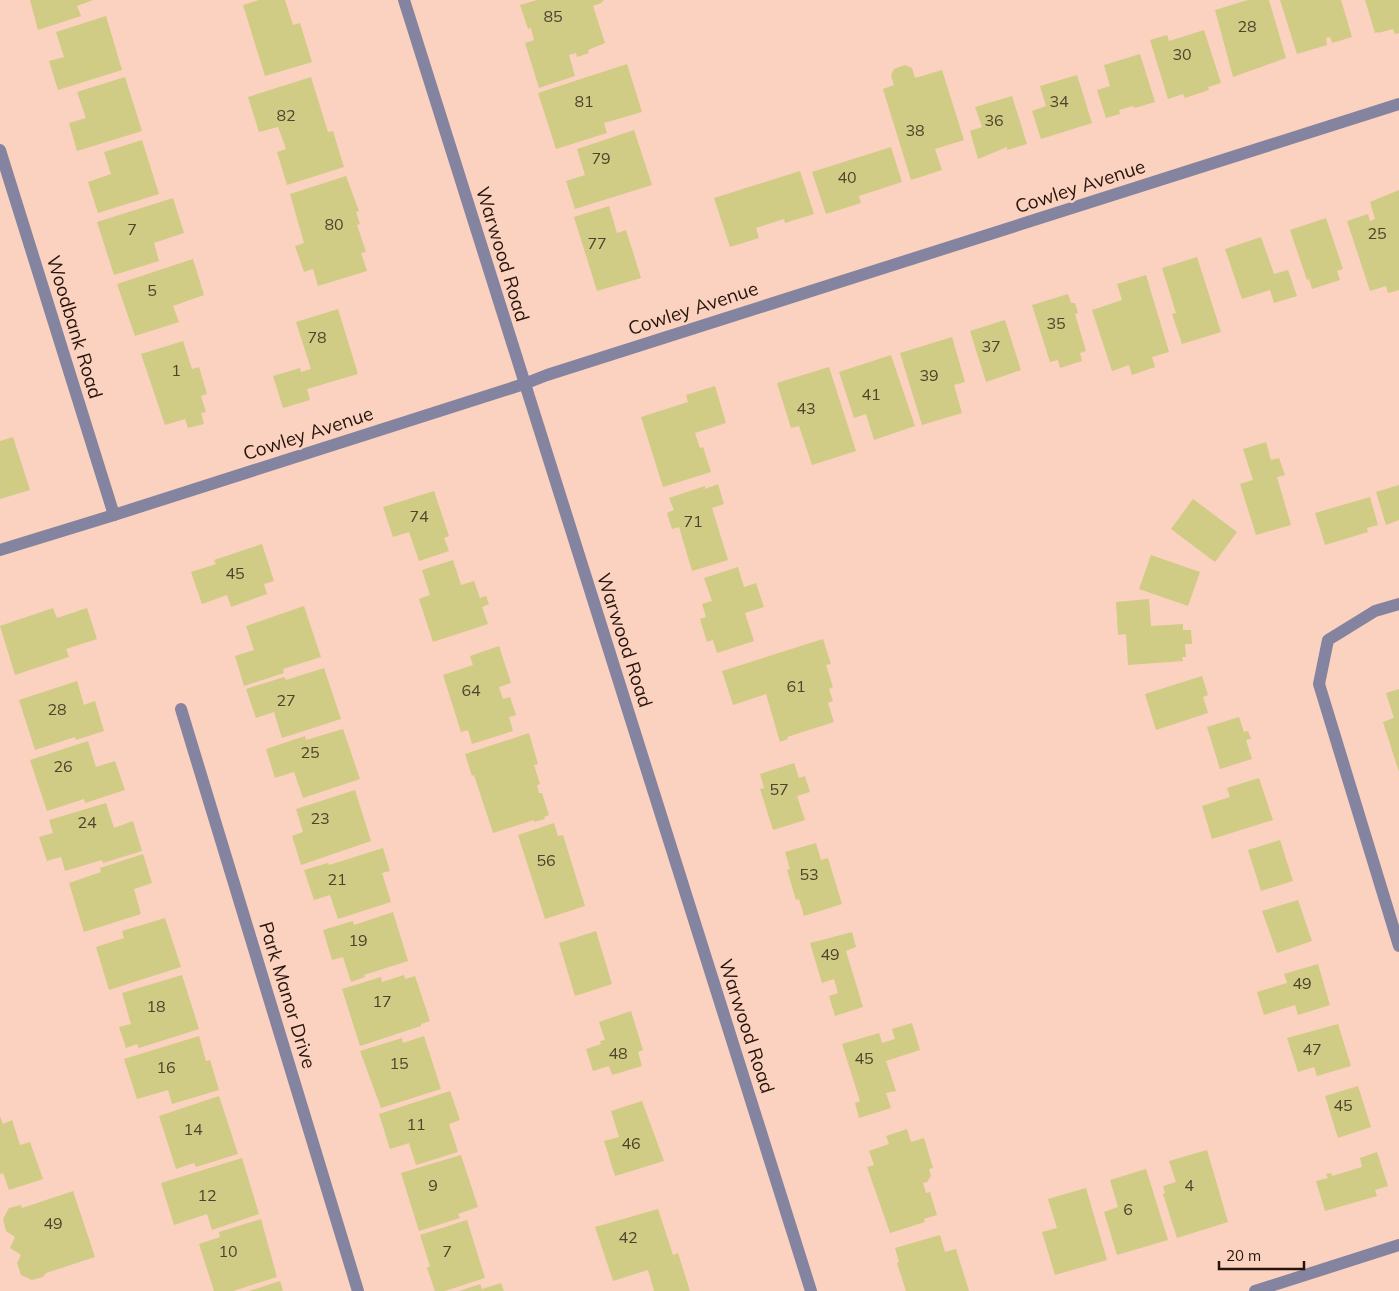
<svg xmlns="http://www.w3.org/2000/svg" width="1399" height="1291" font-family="Mulish,sans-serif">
<rect width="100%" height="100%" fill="#fbd2c0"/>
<g fill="#d0cb85">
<polygon points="30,0 93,0 77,6 81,16 38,30"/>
<polygon points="259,0 285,0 293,25 300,23 312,62 265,76 243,5"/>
<polygon points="537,0 604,0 601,3 593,6 605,43 588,50 589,53 577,57 576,53 569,55 575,76 539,88 525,43 534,40 531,28 528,29 520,5"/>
<polygon points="1248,0 1269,0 1286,58 1233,77 1215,10"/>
<polygon points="1280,0 1341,0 1352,37 1332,43 1330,37 1326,38 1327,45 1297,54"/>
<polygon points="1365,0 1399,0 1399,33 1395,34 1393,29 1378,33 1378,32 1375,33"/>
<polygon points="106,16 122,70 58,90 49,61 64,57 56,32"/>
<polygon points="1204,30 1221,83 1208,87 1209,90 1185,98 1183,94 1168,99 1150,40 1167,35 1169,41"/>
<polygon points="1140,54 1155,102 1135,108 1133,106 1119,110 1120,114 1106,118 1097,90 1110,86 1104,65"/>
<polygon points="627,64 642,112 604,123 607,133 556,149 538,93"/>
<polygon points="905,65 912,68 915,78 942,70 964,140 935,149 942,170 911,180 883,89 894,85 891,75 894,69"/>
<polygon points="1077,75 1092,123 1041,139 1032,111 1046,106 1040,86"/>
<polygon points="125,77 142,131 77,151 69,123 86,118 77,92"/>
<polygon points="311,77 328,132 333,131 344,167 287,185 277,152 286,149 278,127 259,132 248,97"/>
<polygon points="1012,96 1027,144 1007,150 1007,147 978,159 970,131 982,127 975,107"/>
<polygon points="634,130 652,185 575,209 566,181 585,175 577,149"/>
<polygon points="142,140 159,194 98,213 88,182 111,174 104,152"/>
<polygon points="891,147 902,182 859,196 861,203 826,214 812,172"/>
<polygon points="800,171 814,214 785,223 784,219 756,228 759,238 730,247 714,198"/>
<polygon points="346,176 359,211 356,212 360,224 357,225 366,252 361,253 367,271 318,286 313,269 304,272 295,246 304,243 290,194"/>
<polygon points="1399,190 1399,290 1388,293 1386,286 1370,291 1347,221 1368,214 1370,221 1375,219 1370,202"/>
<polygon points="173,198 184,233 154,243 159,261 114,275 97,222"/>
<polygon points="609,206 617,233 626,230 641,278 597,291 574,217"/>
<polygon points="1326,218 1343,269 1337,271 1340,280 1312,289 1309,279 1307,280 1290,230"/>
<polygon points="1261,237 1274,274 1288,270 1297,296 1274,303 1270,290 1242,299 1225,249"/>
<polygon points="1197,257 1221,332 1182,344 1172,314 1176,313 1162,268"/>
<polygon points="193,259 204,295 173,306 179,322 135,336 117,284"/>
<polygon points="1146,275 1169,352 1152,357 1155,367 1132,375 1129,365 1112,371 1092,310 1122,300 1117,284"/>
<polygon points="1068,294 1071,303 1075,303 1078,313 1075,314 1086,351 1080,353 1082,361 1060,368 1058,360 1050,362 1032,305"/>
<polygon points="338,309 358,374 307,389 310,400 283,408 273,376 300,368 301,372 311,369 296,322"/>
<polygon points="1005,320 1021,370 986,382 970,331"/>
<polygon points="952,337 965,382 954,385 962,413 922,425 900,353"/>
<polygon points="183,341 192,369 199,367 207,394 201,396 206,412 201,413 204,424 188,428 185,419 165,425 141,354"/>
<polygon points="891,355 915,426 874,440 866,414 854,418 839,372"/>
<polygon points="829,367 856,451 812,465 799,426 791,428 777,383"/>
<polygon points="715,386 726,423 695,433 700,448 703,447 711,472 663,487 641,417 688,402 686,395"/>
<polygon points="13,437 30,490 0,499 0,441"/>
<polygon points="1266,442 1271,460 1279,458 1285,475 1277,477 1291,525 1256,535 1240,484 1253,480 1243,449"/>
<polygon points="718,484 724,504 712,508 728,560 692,571 679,527 672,529 667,513 674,510 669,498 705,486 705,489"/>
<polygon points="1399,485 1399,520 1386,525 1376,492"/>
<polygon points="434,491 449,536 444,538 449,551 419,561 409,532 393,537 383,507"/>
<polygon points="1370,497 1378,525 1367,528 1368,532 1325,545 1315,513"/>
<polygon points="1193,499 1237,532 1215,562 1171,529"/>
<polygon points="262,544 274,581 264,584 267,594 231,607 227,595 202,604 191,572 216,564 214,560"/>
<polygon points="1151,555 1200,572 1188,606 1139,589"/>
<polygon points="453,560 461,585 474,581 480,598 486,596 489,604 482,607 488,624 433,642 419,599 430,595 422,570"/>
<polygon points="738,567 744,587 756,583 764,607 745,613 754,641 717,653 713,640 707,642 700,619 706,617 702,604 712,601 704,578"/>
<polygon points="1149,599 1151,626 1183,624 1183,630 1191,630 1192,644 1185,644 1186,657 1182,657 1183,661 1128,665 1126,634 1118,635 1116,602"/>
<polygon points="304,606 321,657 283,669 284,673 244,686 235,656 254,650 246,626"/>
<polygon points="53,608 57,618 87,608 97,639 66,649 69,657 15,675 0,626"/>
<polygon points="823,639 831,664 826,665 833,687 829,689 833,701 828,703 834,722 787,737 788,739 780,742 766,694 733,705 722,671"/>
<polygon points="499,646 511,683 499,687 503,699 510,697 516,715 509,717 513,731 472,744 468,730 461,732 443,675 473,665 470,656"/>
<polygon points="324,668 341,719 282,738 274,712 256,718 246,689 284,677 286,680"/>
<polygon points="1202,676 1208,695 1203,697 1208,713 1156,730 1145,694"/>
<polygon points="77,681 84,705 95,701 104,731 76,740 75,737 35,750 19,700"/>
<polygon points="1399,689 1399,772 1383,722 1394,718 1386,693"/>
<polygon points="1239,717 1244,732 1248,731 1251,739 1246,740 1252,759 1220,769 1207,727"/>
<polygon points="343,729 360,779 303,798 294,772 275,778 266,749 305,736 306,740"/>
<polygon points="529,733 538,764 534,765 540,784 537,785 539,793 542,793 549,815 544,817 545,819 534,822 534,820 493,833 474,775 472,776 465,754"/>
<polygon points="88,741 96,767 115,761 125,790 85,803 84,799 47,811 30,760"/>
<polygon points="794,763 799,778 805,776 810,792 797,796 805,820 773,830 760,789 764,788 760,774"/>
<polygon points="1259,778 1273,820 1212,839 1202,806 1230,797 1227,788"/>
<polygon points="355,790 371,841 301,865 292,836 303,832 296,809"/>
<polygon points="106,803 114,828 133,821 142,851 103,863 102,860 65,871 61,857 47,861 39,837 53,833 49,820"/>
<polygon points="554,823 558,836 563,835 585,906 545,919 518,835"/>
<polygon points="1280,840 1293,881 1261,891 1248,850"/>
<polygon points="816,843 821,860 828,858 842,904 804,916 799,899 796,900 787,870 790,869 785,852"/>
<polygon points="383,848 390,871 382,873 391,902 338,919 330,895 314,900 304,870 328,863 329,865"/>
<polygon points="143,854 152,883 134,889 141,914 84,932 69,883 101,872 100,868"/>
<polygon points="1298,900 1312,941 1277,953 1262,911"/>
<polygon points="393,912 408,961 364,975 365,977 351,982 343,957 332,960 323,930 353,921 354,925"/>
<polygon points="165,918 181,967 109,990 96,947 124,938 122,931"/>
<polygon points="596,931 612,984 575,996 559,943"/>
<polygon points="852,932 856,947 846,951 863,1007 835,1016 829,996 838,993 834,979 822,983 810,943"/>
<polygon points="1318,964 1330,1005 1298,1015 1295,1005 1264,1015 1257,992 1287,983 1284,974"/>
<polygon points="182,975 199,1029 139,1048 137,1044 126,1048 119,1027 131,1024 122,993"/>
<polygon points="404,975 405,979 415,976 430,1021 421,1024 421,1026 360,1046 342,989 381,977 382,982"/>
<polygon points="631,1011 643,1050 638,1052 642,1066 612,1075 609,1066 593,1071 586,1049 601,1044 600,1041 605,1040 599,1022"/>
<polygon points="912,1023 920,1050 886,1061 896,1091 886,1093 891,1108 859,1118 855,1103 860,1101 842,1044 879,1033 882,1043 895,1039 892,1029"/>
<polygon points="1338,1024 1351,1066 1317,1076 1314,1067 1298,1072 1287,1038"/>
<polygon points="199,1036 206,1061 210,1060 219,1090 172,1104 168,1090 137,1099 124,1059"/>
<polygon points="424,1036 441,1089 381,1108 360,1051 402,1038 403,1043"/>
<polygon points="1358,1086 1371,1127 1338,1138 1325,1096"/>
<polygon points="450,1091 460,1120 449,1124 458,1152 416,1165 409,1143 390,1149 379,1114"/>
<polygon points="219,1096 238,1154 196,1167 194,1163 176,1169 159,1116"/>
<polygon points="642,1101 664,1161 615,1176 604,1141 619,1137 611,1111"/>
<polygon points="0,1116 3,1124 12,1120 20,1145 30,1142 43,1179 9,1190 3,1173 0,1174"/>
<polygon points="907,1129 911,1142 924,1138 933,1168 929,1169 931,1176 927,1182 923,1183 926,1193 930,1192 937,1215 924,1219 925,1222 890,1233 867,1167 874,1165 869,1151 889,1144 886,1136"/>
<polygon points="1207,1150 1228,1222 1177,1238 1163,1194 1165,1193 1163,1186 1176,1182 1169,1161"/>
<polygon points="1377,1152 1388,1186 1375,1190 1377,1196 1325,1211 1316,1181 1328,1178 1326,1174 1331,1173 1332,1176 1362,1167 1360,1158"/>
<polygon points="461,1155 478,1207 458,1214 460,1218 419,1231 401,1173"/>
<polygon points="242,1158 259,1214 212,1230 207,1214 174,1225 161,1183"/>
<polygon points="1146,1169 1168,1240 1117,1255 1104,1212 1118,1207 1110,1180"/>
<polygon points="1086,1188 1107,1260 1055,1275 1042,1232 1057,1228 1048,1199"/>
<polygon points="73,1191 95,1257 46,1273 43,1277 32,1280 21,1275 17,1263 21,1255 10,1248 15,1237 6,1231 3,1219 9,1208 21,1205 22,1208"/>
<polygon points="658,1209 673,1255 678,1253 690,1291 654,1291 648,1270 613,1281 595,1227"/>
<polygon points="261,1219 277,1277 233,1291 214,1291 199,1244 220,1237 219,1232"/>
<polygon points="467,1220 485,1278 445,1291 435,1291 427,1268 430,1266 420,1235"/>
<polygon points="940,1235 945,1252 956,1249 969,1291 906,1291 897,1263 899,1262 895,1248"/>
<polygon points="280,1281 283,1291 249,1291"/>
<polygon points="501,1283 504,1291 459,1291 480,1284 482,1289"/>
</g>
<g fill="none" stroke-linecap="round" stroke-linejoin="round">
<g stroke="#8484a0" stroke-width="12">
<polyline points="404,0 811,1291"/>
<polyline points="0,150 114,515"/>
<polyline points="0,550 114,515 524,384 547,375 1399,104"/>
<polyline points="1399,604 1375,611 1328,640 1319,684 1399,946"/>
<polyline points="181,709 358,1291"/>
<polyline points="1255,1291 1399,1245"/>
</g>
</g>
<g text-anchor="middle" stroke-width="5" stroke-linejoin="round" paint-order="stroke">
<g font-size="16" fill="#51422b">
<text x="553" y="22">85</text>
<text x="1247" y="32">28</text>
<text x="1182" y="60">30</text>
<text x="584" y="107">81</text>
<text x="1059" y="107">34</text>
<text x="286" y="121">82</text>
<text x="994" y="126">36</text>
<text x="915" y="136">38</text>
<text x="601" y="164">79</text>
<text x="847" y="183">40</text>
<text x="334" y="230">80</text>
<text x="132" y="235">7</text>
<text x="1377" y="239">25</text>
<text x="597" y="249">77</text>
<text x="152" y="296">5</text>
<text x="1056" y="329">35</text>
<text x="317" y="343">78</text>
<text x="991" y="352">37</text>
<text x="176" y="376">1</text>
<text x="929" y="381">39</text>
<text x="871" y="400">41</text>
<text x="806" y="414">43</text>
<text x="419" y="522">74</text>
<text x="693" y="527">71</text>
<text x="235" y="579">45</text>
<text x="796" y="692">61</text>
<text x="471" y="696">64</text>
<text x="286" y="706">27</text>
<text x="57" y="715">28</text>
<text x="310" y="758">25</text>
<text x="63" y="772">26</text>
<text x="779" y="795">57</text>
<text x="320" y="824">23</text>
<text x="87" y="828">24</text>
<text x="546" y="866">56</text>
<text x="809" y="880">53</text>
<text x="337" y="885">21</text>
<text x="358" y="946">19</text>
<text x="830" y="960">49</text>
<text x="1302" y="989">49</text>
<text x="382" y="1007">17</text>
<text x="156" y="1012">18</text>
<text x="1312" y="1055">47</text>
<text x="618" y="1059">48</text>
<text x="864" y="1064">45</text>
<text x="399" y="1069">15</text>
<text x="166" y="1073">16</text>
<text x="1343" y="1111">45</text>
<text x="416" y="1130">11</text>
<text x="193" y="1135">14</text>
<text x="631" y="1149">46</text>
<text x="433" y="1191">9</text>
<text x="1189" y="1191">4</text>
<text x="207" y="1201">12</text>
<text x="1128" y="1215">6</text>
<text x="53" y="1229">49</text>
<text x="628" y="1243">42</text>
<text x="228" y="1257">10</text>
<text x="447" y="1257">7</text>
</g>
<g font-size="19" fill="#27150d" stroke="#fbd2c0">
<text transform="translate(1080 186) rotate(-18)" y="7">Cowley Avenue</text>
<text transform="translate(503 254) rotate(73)" y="7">Warwood Road</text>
<text transform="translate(693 308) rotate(-18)" y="7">Cowley Avenue</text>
<text transform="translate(75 327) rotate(73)" y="7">Woodbank Road</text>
<text transform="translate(308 433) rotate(-18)" y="7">Cowley Avenue</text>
<text transform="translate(625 640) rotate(72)" y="7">Warwood Road</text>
<text transform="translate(288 995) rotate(73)" y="7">Park Manor Drive</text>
<text transform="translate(747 1026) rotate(72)" y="7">Warwood Road</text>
</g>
</g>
<path d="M1219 1261v8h85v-8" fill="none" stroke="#27150d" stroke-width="2.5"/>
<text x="1226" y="1261" font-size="15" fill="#27150d" stroke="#fbd2c0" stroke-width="4" paint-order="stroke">20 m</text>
</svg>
